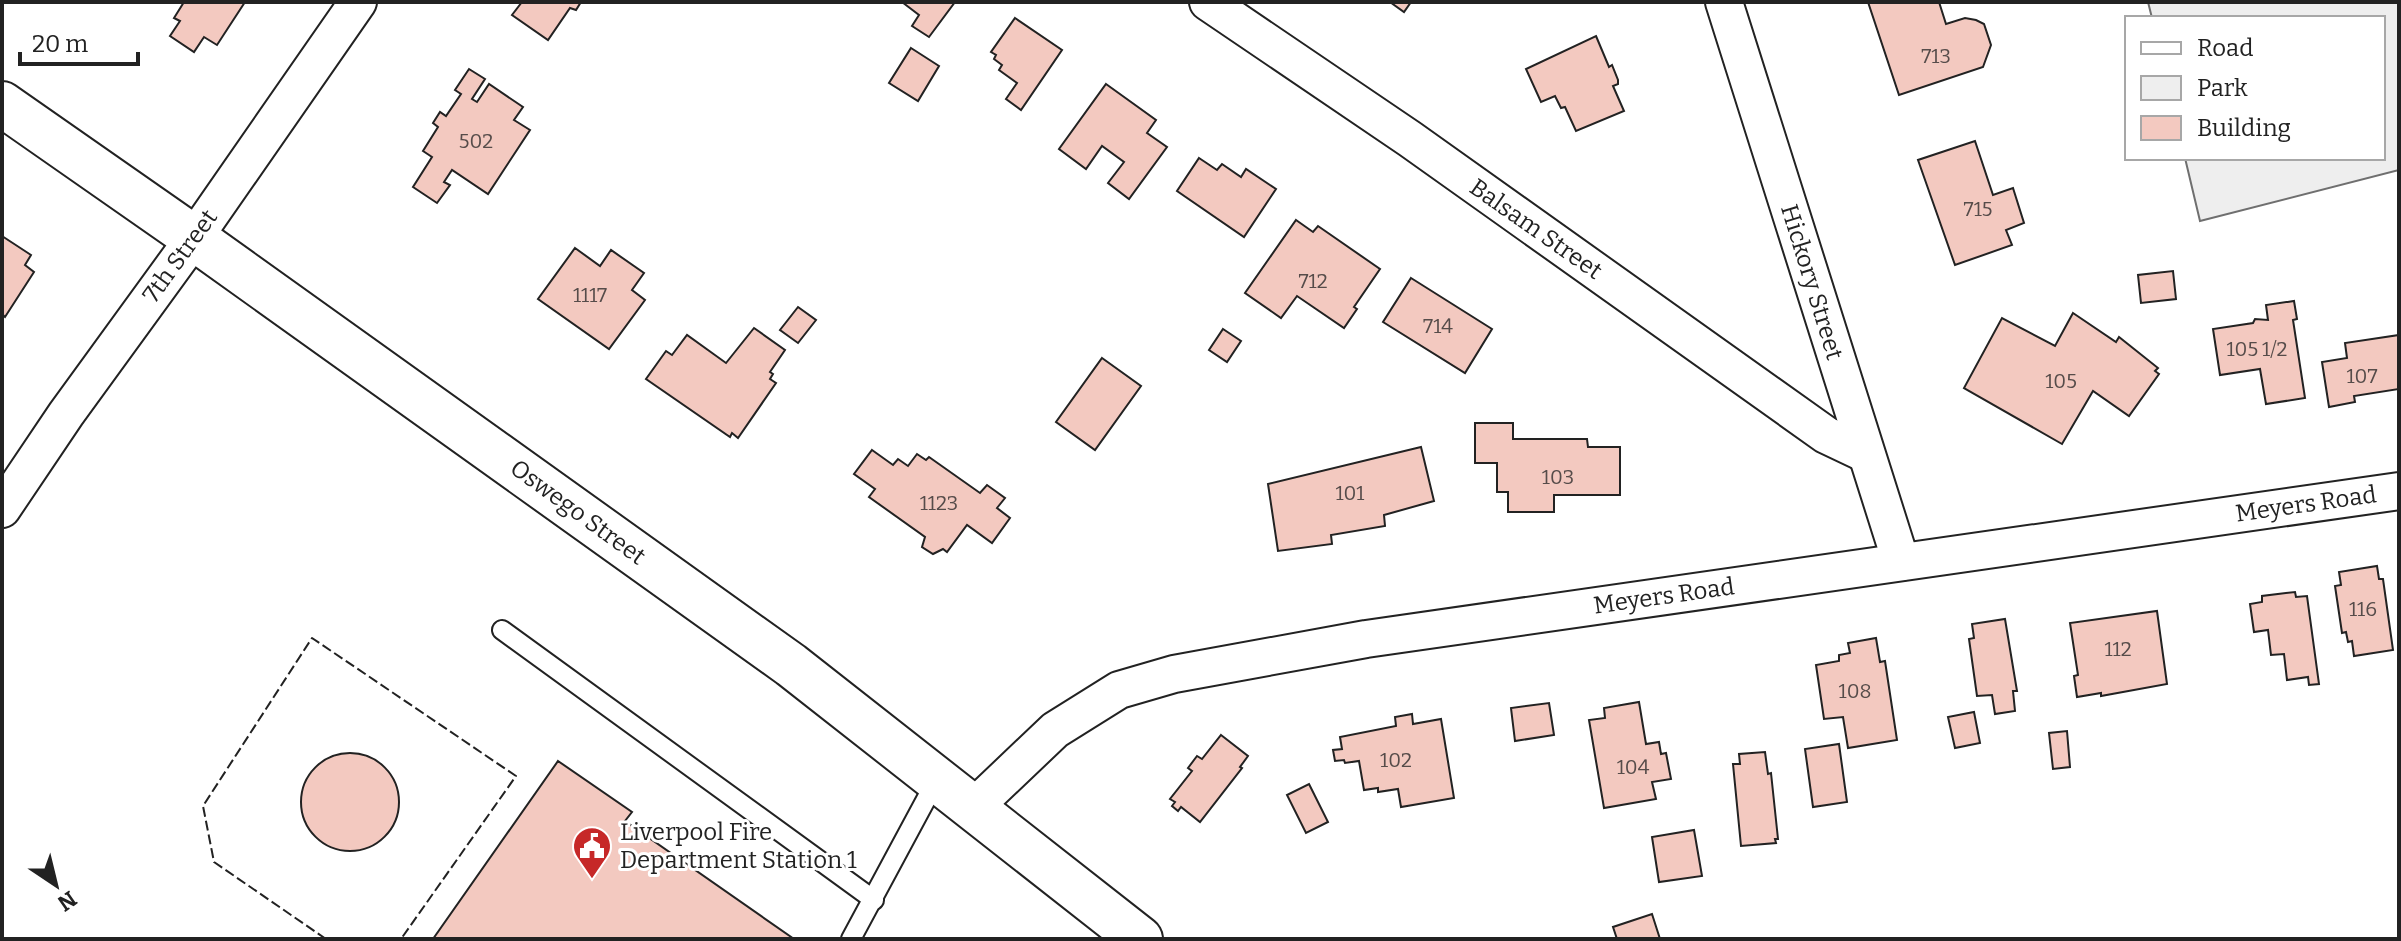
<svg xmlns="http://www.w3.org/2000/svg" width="2401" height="941" font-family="Bitter,serif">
<rect width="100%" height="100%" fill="#fff"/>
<polygon fill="#eee" stroke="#6f6f6f" stroke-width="2" points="2148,2 2399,2 2399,170 2200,221 2185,158 2383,158 2383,18 2152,18"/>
<g fill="#f3c9c0" stroke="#222" stroke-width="2">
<polygon points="184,2 245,2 217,45 204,37 194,52 170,36 180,21 174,18"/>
<polygon points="522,2 581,2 576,10 570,8 548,40 512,15"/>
<polygon points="902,2 955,2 929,37 912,26 919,15"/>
<polygon points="1390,2 1411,2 1404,12"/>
<polygon points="1868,2 1939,2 1946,24 1965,18 1976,20 1984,24 1991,45 1983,67 1899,95"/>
<polygon points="1015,18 1062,50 1021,110 1006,99 1017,83 999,70 1002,65 994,59 996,55 991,52"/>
<polygon points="1596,36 1609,67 1612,65 1618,80 1618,84 1613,86 1624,111 1576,131 1565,107 1561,108 1555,96 1541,102 1526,69"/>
<polygon points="911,48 939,66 918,101 889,83"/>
<polygon points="469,69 485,79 472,99 477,102 489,84 523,107 514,120 530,130 488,194 452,170 444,182 450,185 437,203 413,187 432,157 423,151 438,127 433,123 440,112 446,116 461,94 455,90"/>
<polygon points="1106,84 1156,120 1147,133 1167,147 1129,199 1108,183 1124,162 1102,146 1086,169 1059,149"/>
<polygon points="1975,141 1993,195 2013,188 2024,223 2006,230 2012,245 1955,265 1918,160"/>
<polygon points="1199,158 1217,170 1222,164 1241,177 1246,169 1276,189 1244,237 1177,191"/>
<polygon points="1296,220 1313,232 1318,226 1380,269 1354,307 1357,309 1344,328 1297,296 1281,318 1245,293"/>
<polygon points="2,236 31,255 25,265 34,272 5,317 2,314"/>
<polygon points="575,248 600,266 611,250 644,273 632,290 645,300 609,349 538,299"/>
<polygon points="2173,271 2176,299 2141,303 2138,275"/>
<polygon points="1411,278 1492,329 1465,373 1383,322"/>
<polygon points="2294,301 2297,319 2293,320 2305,398 2266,404 2260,369 2220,375 2213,329 2253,323 2255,319 2268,320 2266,305"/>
<polygon points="798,307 816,320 798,343 780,330"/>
<polygon points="2073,313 2116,342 2119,337 2158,368 2155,371 2159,374 2129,416 2093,391 2062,444 1964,388 2002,318 2055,346"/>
<polygon points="754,328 785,350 770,372 773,374 770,379 776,383 738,438 732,433 730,437 646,379 666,351 672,355 687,335 726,363"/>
<polygon points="1223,329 1241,341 1227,362 1209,350"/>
<polygon points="2399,335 2399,389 2354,396 2355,402 2329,407 2322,362 2347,358 2345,343"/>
<polygon points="1102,358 1141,386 1095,450 1056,422"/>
<polygon points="1475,423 1513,423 1513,439 1587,439 1588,447 1620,447 1620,495 1554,495 1554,512 1508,512 1508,492 1497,492 1497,463 1475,463"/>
<polygon points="1421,447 1434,501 1384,515 1385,526 1331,535 1332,544 1278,551 1268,484"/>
<polygon points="872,450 893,465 898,459 908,466 917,454 926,460 929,457 980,493 987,485 1005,498 997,508 1010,518 992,543 967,525 947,552 943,549 933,554 922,547 925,537 869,497 875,489 854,474"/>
<polygon points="2377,566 2379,579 2383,579 2393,650 2354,656 2352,641 2348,642 2346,632 2342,633 2335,586 2341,585 2339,572"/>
<polygon points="2295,592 2296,597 2307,596 2319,684 2309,685 2308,677 2287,680 2284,654 2271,655 2268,630 2254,632 2250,604 2262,602 2262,596"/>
<polygon points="2157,611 2167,684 2101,696 2101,693 2077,697 2074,676 2078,675 2070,623"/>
<polygon points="2005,619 2017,691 2013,691 2015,711 1995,714 1992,695 1977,696 1969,639 1974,638 1972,624"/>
<polygon points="1876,638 1880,662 1885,661 1897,740 1848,748 1843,717 1824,719 1816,665 1839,661 1839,655 1850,653 1848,643"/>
<polygon points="1639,702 1646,744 1659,742 1661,754 1666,753 1671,779 1652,782 1656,799 1604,808 1589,720 1605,718 1604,708"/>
<polygon points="1549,703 1554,735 1515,741 1511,708"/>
<polygon points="1974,712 1980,743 1955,748 1948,717"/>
<polygon points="1412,714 1413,724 1441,719 1454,798 1401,807 1398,789 1378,792 1378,788 1364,790 1359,761 1345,763 1344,760 1335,761 1333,750 1342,749 1340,737 1396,726 1395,717"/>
<polygon points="2067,731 2070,767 2053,769 2049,733"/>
<polygon points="1221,735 1248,756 1240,767 1242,768 1200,822 1181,807 1178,811 1172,806 1175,802 1170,799 1192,771 1188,768 1197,756 1202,759"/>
<polygon points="1839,744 1847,802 1813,807 1805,749"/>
<polygon points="1765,752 1768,774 1771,773 1778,839 1775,839 1776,843 1741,846 1733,764 1740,764 1739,754"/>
<circle cx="350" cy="802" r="49"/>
<polygon points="558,761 632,812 625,821 794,939 433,939"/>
<polygon points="1309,784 1328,822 1306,833 1287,795"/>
<polygon points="1694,830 1702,876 1659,882 1652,837"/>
<polygon points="1652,914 1660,939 1617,939 1613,927"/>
</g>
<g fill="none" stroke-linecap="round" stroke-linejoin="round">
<g stroke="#222" stroke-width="22">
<g id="lane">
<polyline points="502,630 874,900"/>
<polyline points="851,939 937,779"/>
</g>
</g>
<g stroke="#222" stroke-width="40">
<g id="street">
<polyline points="1208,2 1410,139 1826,435 1866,454"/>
<polyline points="1724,2 1901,562"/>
<polyline points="2,509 66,414 194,238 358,2"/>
<polyline points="973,808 1055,730 1119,690 1174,674 1366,639 2399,491"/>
</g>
</g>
<g stroke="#222" stroke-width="48">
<polyline id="primary" points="2,104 194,238 791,665 1140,939"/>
</g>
<use href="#lane" stroke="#fff" stroke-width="18"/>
<use href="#street" stroke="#fff" stroke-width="36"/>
<use href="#primary" stroke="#fff" stroke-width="44"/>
<polyline stroke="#222" stroke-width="2" stroke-dasharray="10 4" stroke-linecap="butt" points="326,939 214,862 203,806 312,638 516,776 401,939"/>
</g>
<defs>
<g id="civic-pin" transform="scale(2)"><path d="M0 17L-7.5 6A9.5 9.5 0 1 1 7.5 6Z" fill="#c62828" stroke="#fff"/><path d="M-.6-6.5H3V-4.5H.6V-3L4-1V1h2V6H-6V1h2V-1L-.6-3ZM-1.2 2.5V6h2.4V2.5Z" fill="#fff"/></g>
</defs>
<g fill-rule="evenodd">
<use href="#civic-pin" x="592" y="846"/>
</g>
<g text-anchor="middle" stroke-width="6" stroke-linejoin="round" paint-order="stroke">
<g font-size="20" fill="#564c4a">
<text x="1936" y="63">713</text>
<text x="476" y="148">502</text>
<text x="1978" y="216">715</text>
<text x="1313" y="288">712</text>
<text x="590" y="302">1117</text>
<text x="1438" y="333">714</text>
<text x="2257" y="356">105 1/2</text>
<text x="2362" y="383">107</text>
<text x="2061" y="388">105</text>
<text x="1558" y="484">103</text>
<text x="1350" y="500">101</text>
<text x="939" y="510">1123</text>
<text x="2363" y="616">116</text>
<text x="2118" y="656">112</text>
<text x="1855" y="698">108</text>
<text x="1396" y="767">102</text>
<text x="1633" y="774">104</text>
</g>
<g font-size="24" fill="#222" stroke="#fff">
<text transform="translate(1536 229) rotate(35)" y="8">Balsam Street</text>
<text transform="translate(180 256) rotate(-54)" y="8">7th Street</text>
<text transform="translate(1812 282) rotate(73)" y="8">Hickory Street</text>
<text transform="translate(2306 504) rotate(-8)" y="8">Meyers Road</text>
<text transform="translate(578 512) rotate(36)" y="8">Oswego Street</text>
<text transform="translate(1664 596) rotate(-8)" y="8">Meyers Road</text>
</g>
<g font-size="24" fill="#222" stroke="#fff" text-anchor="start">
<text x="620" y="840">Liverpool Fire<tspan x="620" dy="28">Department Station 1</tspan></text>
</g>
</g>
<rect width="2401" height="941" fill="none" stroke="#222222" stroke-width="8"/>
<rect x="2125" y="16" width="260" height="144" fill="#ffffff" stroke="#a7a7a7" stroke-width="2"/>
<rect x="2141" y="42" width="40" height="12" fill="#ffffff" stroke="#a7a7a7" stroke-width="2"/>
<text x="2197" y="56" font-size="24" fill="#222222">Road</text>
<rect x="2141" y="76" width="40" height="24" fill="#eeeeee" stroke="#a7a7a7" stroke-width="2"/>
<text x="2197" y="96" font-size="24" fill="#222222">Park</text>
<rect x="2141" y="116" width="40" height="24" fill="#f3c9c0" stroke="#a7a7a7" stroke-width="2"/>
<text x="2197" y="136" font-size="24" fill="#222222">Building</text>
<g transform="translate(56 885) rotate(145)" stroke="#ffffff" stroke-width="6" paint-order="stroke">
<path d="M0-6L14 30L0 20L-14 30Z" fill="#222222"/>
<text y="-12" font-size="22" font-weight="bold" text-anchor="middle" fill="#222222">N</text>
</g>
<path d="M20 52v12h118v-12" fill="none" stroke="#222222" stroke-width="4"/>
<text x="32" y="52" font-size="24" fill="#222222" stroke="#ffffff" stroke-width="6" paint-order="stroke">20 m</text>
</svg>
